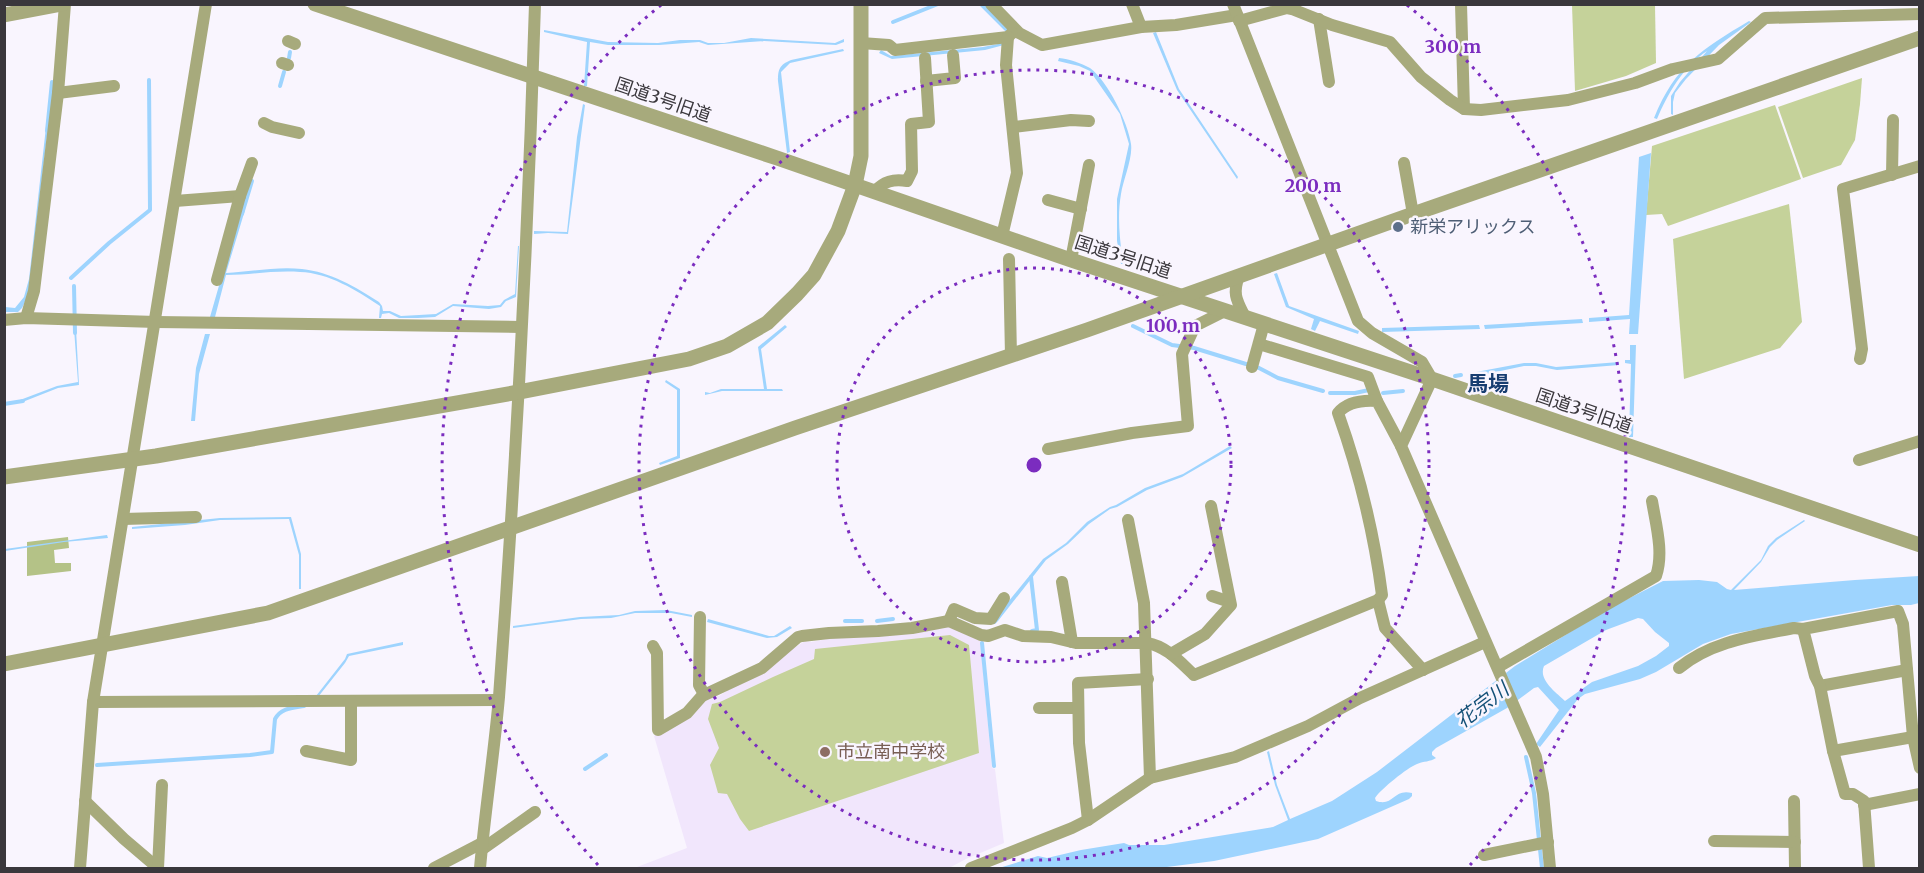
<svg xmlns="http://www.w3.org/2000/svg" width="1924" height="873" font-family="Merriweather,'Noto Sans JP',serif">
<rect width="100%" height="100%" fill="#f9f5fe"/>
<polygon fill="#f1e6fc" points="947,624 980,639 992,768 995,769 1004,843 966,859 949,868 637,868 637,867 687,848 654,736 691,715 708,696 716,694 719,696 805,641 811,642 839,637 871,637 945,628"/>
<g fill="#c5d29a">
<polygon points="1572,5 1655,5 1656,63 1626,76 1575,91"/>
<polygon points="1862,78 1860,104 1855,140 1841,165 1803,178 1778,107"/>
<polygon points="1775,105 1801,179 1668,226 1662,214 1646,215 1652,146"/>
<polygon points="1789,204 1802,322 1780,348 1684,379 1673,239"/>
<polygon points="950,635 969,645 979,753 749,831 740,819 727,794 718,793 710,765 719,748 708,719 712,704 720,702 773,677 814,659 815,649"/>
</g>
<polygon fill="#b4c287" points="68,537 69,548 54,550 55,563 71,563 71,571 27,576 27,542"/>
<g fill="#9ed4fe" fill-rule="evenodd">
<path d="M1749,21l2,1 -32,23 -33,34 -11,14 -2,9v13l-2,-1v-18l9,-14 27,-31c-24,16 -39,42 -50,68l-3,-1c21,-52 48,-69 95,-97z"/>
<polygon points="544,30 608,42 658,43 680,40 700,40 708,43 724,43 751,38 835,43 844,39 844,42 836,45 764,41 708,45 699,42 659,45 608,45 590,42 587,86 584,86 587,42 544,32"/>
<polygon points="1156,32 1179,89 1238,177 1237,179 1177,90 1153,33"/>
<polygon points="1003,43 1004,45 985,50 892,59 879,53 881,50 891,56 983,47"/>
<path d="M843,49l1,2 -54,12 -9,9 9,80 -3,1 -9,-72c0,-11 1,-16 13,-21z"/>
<path d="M1059,58c10,1 22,5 31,10 18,13 38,55 41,76 2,14 -8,36 -10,50 -4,23 -1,47 2,70h-2l-4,-23v-42l12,-55 -9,-30 -30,-43 -11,-5 -21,-5z"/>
<polygon points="583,104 585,105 568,234 548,233 534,234 534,231 567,232 577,137"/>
<polygon points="46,127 48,128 28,296 22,308 18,312 5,312 5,307 15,308 24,297 29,279"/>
<polygon points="1651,153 1638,334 1629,334 1630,319 1589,322 1589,318 1629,315 1639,157"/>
<path d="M241,209l4,1 -19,63c25,-1 51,-7 76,-4 28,3 54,18 77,33l3,4 1,5h7l11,5 18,-1 17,-1 17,-10 35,2 12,-1 4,-5 11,-6 3,-48h1l-3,51 -10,4 -5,6 -12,2 -36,-3 -18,11 -17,1h-19l-10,-5 -7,1 -1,4h-2l1,-12c-24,-16 -51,-33 -80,-34 -25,-2 -50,3 -74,3l-11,42h-5z"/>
<polygon points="1277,273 1289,306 1359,331 1358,334 1320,321 1315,331 1311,329 1314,319 1286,307 1274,274"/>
<polygon points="1582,319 1583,323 1485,329 1484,325"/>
<polygon points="785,325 787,327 761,349 767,389 782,389 783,391 722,391 705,395 705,392 710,393 721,389 764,389 758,347"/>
<polygon points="1479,325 1480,329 1382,332 1382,328"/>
<polygon points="74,329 76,329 79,385 58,388 20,403 20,400 57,386 78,382"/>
<polygon points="205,334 210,334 199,374 195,421 191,421 196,368"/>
<polygon points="1630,345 1636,345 1633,437 1629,437 1631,364 1625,363 1625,360 1630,360"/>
<polygon points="1619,362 1619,365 1557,370 1536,366 1524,366 1477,376 1476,372 1524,363 1536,363 1556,367"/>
<polygon points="666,380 680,389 680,458 660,465 659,463 677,456 677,390 665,382"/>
<polygon points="1230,446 1232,448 1182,477 1147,490 1117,507 1110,509 1089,524 1068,544 1046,560 998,621 995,624 985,624 981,622 1008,602 1043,559 1066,543 1087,522 1110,507 1116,505 1145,488 1183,474"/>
<polygon points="291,517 301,554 301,589 299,589 299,555 289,519 220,520 185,525 132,529 132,527 220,518"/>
<path d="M1804,520l1,1 -28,19 -7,7 -9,15 -27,28 121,-10 64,-4v27l-8,2h-19l-161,29 -28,10 -47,28 -16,7 -55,15 -7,5 -38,48 -4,-3 23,-34 -21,-23 -4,1 -27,20 -71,40 -4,4v3l4,3c-6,4 -12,3 -19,6 -10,4 -36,25 -42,34l1,3c18,6 17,-13 36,-8v3l-3,3 -91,40 -104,22 -55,7h-160l39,-12 9,2 34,-8 43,-7 5,2h35l109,-18 15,-7 -13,-35 -8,-33 2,-1 8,34 13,34 42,-18 45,-29 138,-106 91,-56 57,-29 36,-1 18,2 10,7 4,1 30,-30 7,-14 8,-8zM1638,618l5,1 12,13 14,11v3l-13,10 -18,10 -46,16 -27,19c-9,-9 -27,-21 -21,-35l62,-36z"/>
<polygon points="107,535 108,538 64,542 5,551 5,549"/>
<polygon points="666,610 692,615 692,617 671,613 635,613 611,618 581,619 513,628 513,626 580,617 619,615 635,611"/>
<polygon points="708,619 769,636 774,636 790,626 792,628 777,637 767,638 707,622"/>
<polygon points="403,642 403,645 349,656 345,663 318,697 316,696 345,659 347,654"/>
</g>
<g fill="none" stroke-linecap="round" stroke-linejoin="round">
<g stroke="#9ed4fe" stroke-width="4">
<polyline points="981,4 1006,29"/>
<polyline points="893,22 938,4"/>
<polyline points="289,58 290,52"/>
<polyline points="280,86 284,72"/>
<polyline points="47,131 52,82"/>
<polyline points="242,214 252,181"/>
<polyline points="71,278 109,243 150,210 149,80"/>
<polyline points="74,286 75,333"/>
<polyline points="1133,326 1172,345 1194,348 1259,368 1278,378 1323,391"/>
<polyline points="1455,376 1461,375"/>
<polyline points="1330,393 1355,393 1369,390"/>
<polyline points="1383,393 1403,391"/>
<polyline points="4,404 23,401"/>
<polyline points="1031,577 1037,630 1032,631"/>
<polyline points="845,621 862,621"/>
<polyline points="877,621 893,619"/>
<polyline points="982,643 994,766"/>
<polyline points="1526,757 1534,793 1542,868"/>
<path d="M97,765l153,-10 22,-3 3,-33c6,-11 17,-11 29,-13"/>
<polyline points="585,769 606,755"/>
</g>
<g stroke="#a7aa7c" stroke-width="12">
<polyline points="991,4 1019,33 1042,45 1141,27 1176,25 1237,15"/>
<polyline points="1132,4 1141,27"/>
<polyline points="1233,4 1358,321 1372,333 1422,362 1432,379 1401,446 1536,757 1543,794 1550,868"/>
<polyline points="1461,4 1464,109"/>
<polyline points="1319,19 1329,82"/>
<polyline points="1239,21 1287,8 1292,9 1332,25 1390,42 1421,77 1450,100 1464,109 1481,110 1568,100 1635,83 1673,69 1718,59 1765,18 1920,14"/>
<polyline points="288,41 295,44"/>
<polyline points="861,43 889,45 895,50 1008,37 1012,33"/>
<polyline points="282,63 288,65"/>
<polyline points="926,81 955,78 953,55"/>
<polyline points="58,93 114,86"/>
<polyline points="264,123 272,127 299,133"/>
<polyline points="1014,127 1071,120 1089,121"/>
<polyline points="1404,163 1413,214"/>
<polyline points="1892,175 1893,120"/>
<path d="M874,192c10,-11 19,-13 33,-11l5,-10 -1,-47 18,-2 -4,-64"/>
<polyline points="1048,200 1081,209"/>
<polyline points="175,201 240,196"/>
<polyline points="1002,236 1017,173 1006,65 1008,37"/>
<polyline points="1009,259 1011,356"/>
<polyline points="1071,260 1089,165"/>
<path d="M1239,276c-7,18 -2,25 6,41"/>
<polyline points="217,280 240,196 252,163"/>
<polyline points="26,318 34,291 58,93 65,4"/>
<polyline points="4,320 26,318 156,322 521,327"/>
<polyline points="1259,344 1368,377 1377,401"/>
<polyline points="1860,359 1862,349 1843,189 1920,166"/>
<polyline points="1252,367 1264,324"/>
<polyline points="1048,449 1132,433 1188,426 1182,354 1195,326 1225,311"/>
<polyline points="1859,460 1920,441"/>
<polyline points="123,519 196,517"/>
<polyline points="1128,520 1144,603 1150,778"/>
<polyline points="1062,582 1072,642"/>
<polyline points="1212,596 1230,602"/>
<polyline points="1378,600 1385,628 1423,670"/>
<polyline points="700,617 699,685 704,694"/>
<polyline points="949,621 954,609 975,618 991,619 1004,598"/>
<path d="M653,646l4,7 1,77 29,-17 15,-17 60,-28 36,-31 4,-1 27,-3 49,-2 34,-3 37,-7 32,14 7,1 17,-6 18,6 28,1 25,6h71c19,3 33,19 47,32l184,-75 4,-5c-8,-62 -23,-123 -44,-182 9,-11 25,-13 39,-12l24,45"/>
<polyline points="1171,654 1205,634 1231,605 1211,506"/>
<path d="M1498,667l158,-91c8,-23 0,-51 -4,-75"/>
<path d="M1679,668c33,-27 75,-32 115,-40l9,1"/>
<polyline points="1820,686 1907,670"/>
<polyline points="93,702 498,700"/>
<polyline points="1039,708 1078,708"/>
<polyline points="306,751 351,760 351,701"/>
<polyline points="1833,751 1913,737"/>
<polyline points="85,801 124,839 158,868"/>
<polyline points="1794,801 1795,868"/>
<polyline points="1864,805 1920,794"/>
<polyline points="1088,820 1079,743 1078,683 1148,679"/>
<polyline points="1714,841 1795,842"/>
<polyline points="481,850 535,812"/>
<polyline points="1484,855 1548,842"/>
<polyline points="80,868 93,702 206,4"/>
<polyline points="158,868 162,785"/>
<polyline points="434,868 482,843"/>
<path d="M480,868c5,-57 14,-114 19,-171 17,-230 29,-461 36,-693"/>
<polyline points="971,868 1072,828 1088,820 1150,778 1235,757 1308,726 1360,698 1485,642"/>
<polyline points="1869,868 1864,801 1853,794 1845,794 1833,751 1820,686 1815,676 1803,629 1898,611 1903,624 1913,737 1920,768"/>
</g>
<g stroke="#a7aa7c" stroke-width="15">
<polyline points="315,4 777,158 1071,260 1432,379 1920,545"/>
<polyline points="4,15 62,4"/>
<polyline points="4,477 156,456 519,392 689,359 727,346 767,323 797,294 814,275 838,231 855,185 861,156 861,4"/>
<polyline points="4,664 268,613 795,428 1087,330 1413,214 1920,38"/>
</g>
</g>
<g fill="none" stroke="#7b2cbf" stroke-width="3" stroke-dasharray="3 6">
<circle cx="1034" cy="465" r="197"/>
<circle cx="1034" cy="465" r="395"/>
<path d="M598 865A592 592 0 0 1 661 5M1407 5A592 592 0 0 1 1470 865"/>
</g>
<circle fill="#5c6f8a" stroke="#f9f5fe" stroke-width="2" cx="1398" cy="227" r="6"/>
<circle fill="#8d6e63" stroke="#f9f5fe" stroke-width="2" cx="825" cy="752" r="6"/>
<g text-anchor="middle" stroke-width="5" stroke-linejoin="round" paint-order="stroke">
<g font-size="18" fill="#3a373c" stroke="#f9f5fe">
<text transform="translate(663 100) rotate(19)" y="6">国道3号旧道</text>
<text transform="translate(1123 257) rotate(18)" y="6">国道3号旧道</text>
<text transform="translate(1584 411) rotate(19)" y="6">国道3号旧道</text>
</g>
<g font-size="18" fill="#4e5e75" stroke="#f9f5fe" text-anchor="start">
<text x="1410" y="233">新栄アリックス</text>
</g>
<g font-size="18" fill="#785e54" stroke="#f9f5fe" text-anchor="start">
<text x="837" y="758">市立南中学校</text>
</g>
<g font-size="20" font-style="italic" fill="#145178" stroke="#f9f5fe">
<text transform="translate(1482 705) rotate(-37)" y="7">花宗川</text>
</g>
<g font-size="21" font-weight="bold" fill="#173d71" stroke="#f9f5fe">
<text x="1488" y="391">馬場</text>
</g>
</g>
<circle cx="1034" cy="465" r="9" fill="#7b2cbf" stroke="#f9f5fe" stroke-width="3"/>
<g font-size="18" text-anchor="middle" font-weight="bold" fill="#7b2cbf" stroke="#f9f5fe" stroke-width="5" stroke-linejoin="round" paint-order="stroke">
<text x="1453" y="53">300 m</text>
<text x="1313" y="192">200 m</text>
<text x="1173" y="332">100 m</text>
</g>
<rect width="1924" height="873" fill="none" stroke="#3a373c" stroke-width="12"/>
</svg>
